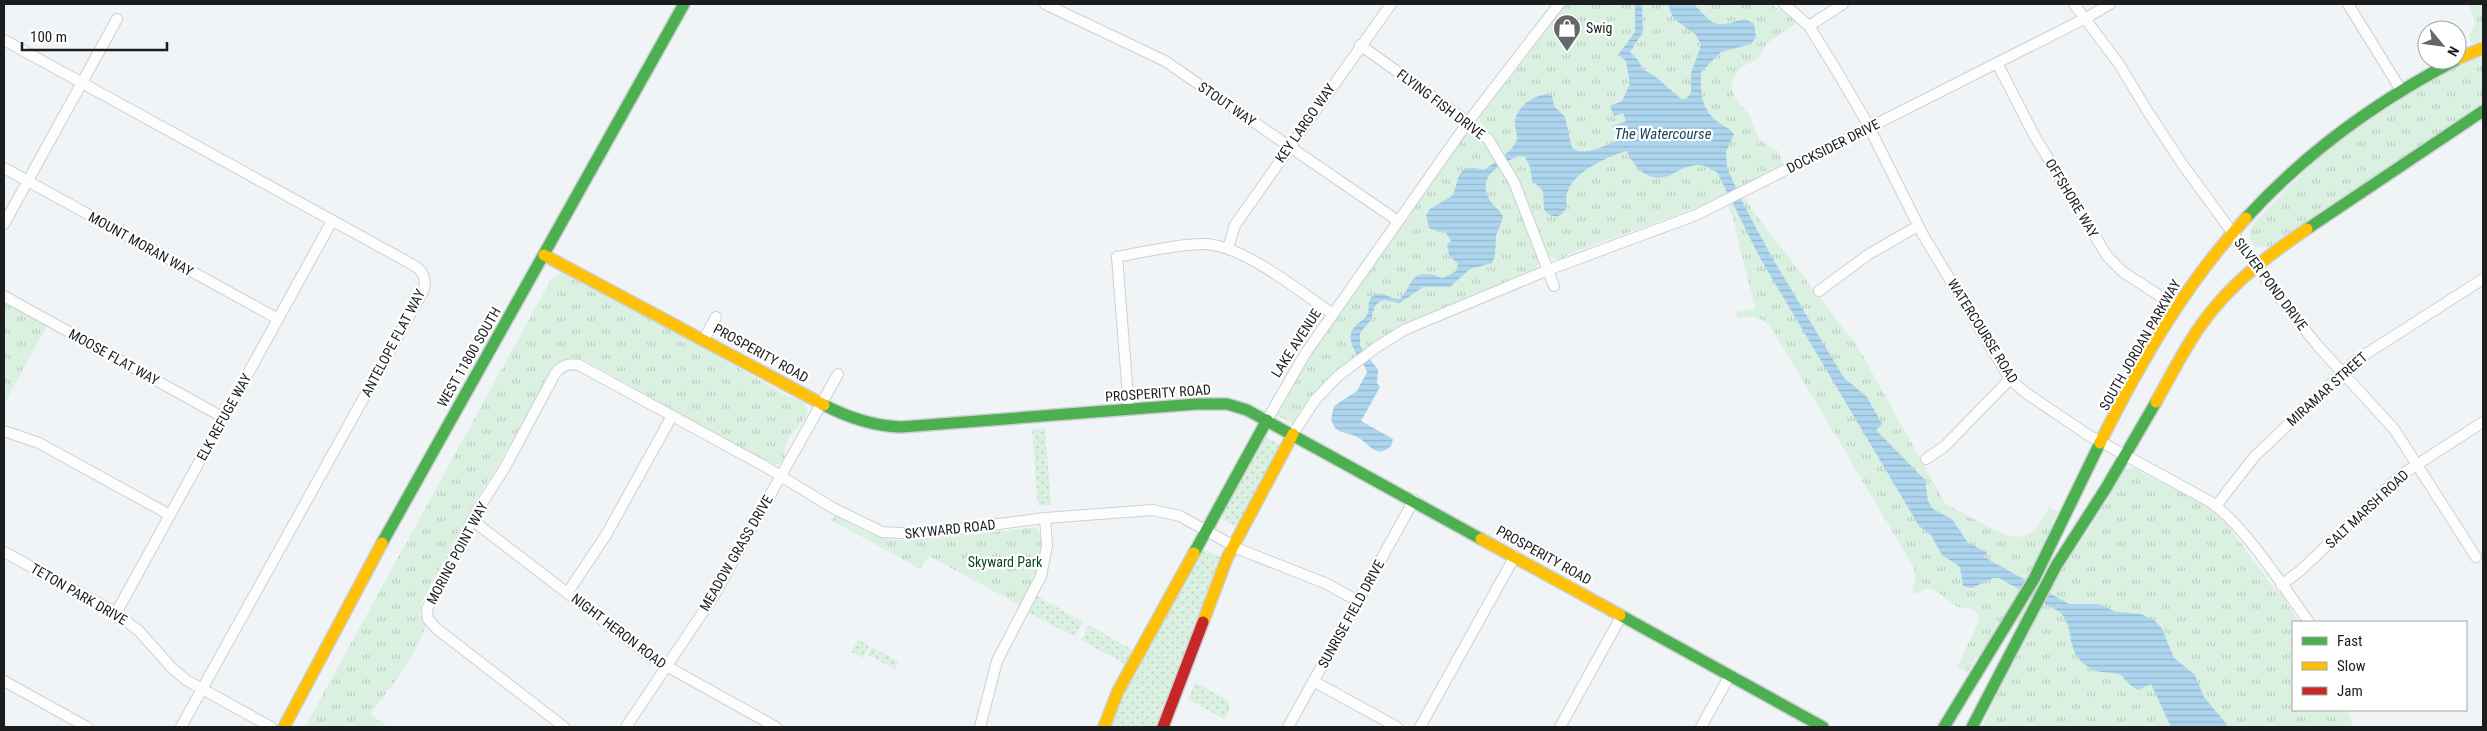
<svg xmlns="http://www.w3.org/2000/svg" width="2487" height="731" font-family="'Roboto Condensed',sans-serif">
<defs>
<pattern id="grass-dots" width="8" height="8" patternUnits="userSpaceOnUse" patternTransform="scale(1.25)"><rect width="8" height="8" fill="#daf1e2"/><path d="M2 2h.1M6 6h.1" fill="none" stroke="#bacec1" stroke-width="1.8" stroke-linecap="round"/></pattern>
<pattern id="park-tufts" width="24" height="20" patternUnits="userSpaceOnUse" patternTransform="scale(1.25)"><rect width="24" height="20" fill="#daf1e2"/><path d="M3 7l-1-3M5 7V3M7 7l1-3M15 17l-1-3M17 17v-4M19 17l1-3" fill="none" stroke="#bacec1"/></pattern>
<pattern id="water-rules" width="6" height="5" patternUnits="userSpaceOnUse" patternTransform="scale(1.25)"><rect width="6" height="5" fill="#add5ee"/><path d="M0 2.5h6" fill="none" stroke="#94b6cc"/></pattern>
</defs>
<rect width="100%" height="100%" fill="#f1f4f6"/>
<g fill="url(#grass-dots)">
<polygon points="1045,428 1051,505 1038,506 1032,429"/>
<polygon points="1264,436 1282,446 1238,528 1219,517"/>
<polygon points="1202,548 1223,559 1160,727 1110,727 1113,715"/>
<polygon points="1037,596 1083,622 1075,637 1027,612"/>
<polygon points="1089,625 1133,650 1125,664 1081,640"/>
<polygon points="858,639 869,646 863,658 851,652"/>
<polygon points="872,647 899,662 895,669 868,655"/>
<polygon points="1195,682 1229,701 1229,712 1224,719 1188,699"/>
</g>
<g fill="url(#park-tufts)">
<path d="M1564,4h206c10,7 19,10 28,18l-30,21 -10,15 -19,11 -8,15 4,14 15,18 7,20 7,7 14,8 5,12 -44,26 14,22 105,136 87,156 45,25 16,7 16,2 14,-8 13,-21 9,3 -6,12 2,6 -15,27 21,11 20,-24 25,-39 19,-35 10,-1 64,33 24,17 53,71 6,4 18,29h-6v88h54l6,17h-371l23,-49 -1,-6 22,-45 -20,-11 -25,41h-4l-10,16 -10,-6 21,-44c1,-4 1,-8 -2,-12 -5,-4 -14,-2 -20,-5 -12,-7 -24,-26 -38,-12l-6,-3 4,-13 -3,-12 -142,-239c-9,-10 -21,-13 -33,-8l-3,-7 20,-3 -21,-87 -10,-25 -28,13 -3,-1 -124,45 -9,6 -6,-1 -7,-5c-12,-31 -22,-65 -39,-93 -7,-11 -29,-33 -29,-44l68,-87 2,-7z"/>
<polygon points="2469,4 2483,4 2483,39 2472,44 2469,37 2475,22"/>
<path d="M2483,54v52l-214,142 -14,-1c-7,-9 -6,-15 -1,-24l71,-73 59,-43 54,-31z"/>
<path d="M1470,133c26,3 59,102 69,125l-2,10c-11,11 -43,20 -58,26 -67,29 -148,62 -185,129l-17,-7 -1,-3 20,-38 167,-239z"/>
<path d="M560,273l9,2 45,25 24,10 149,86c11,2 23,6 20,20 -9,11 -24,24 -22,40l-6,8 -7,1 -186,-104c-13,-6 -26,-4 -34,9l-57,100 -19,30 -54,102 -2,11 6,13c-12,33 -34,60 -56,88l18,13h-83l245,-446z"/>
<polygon points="4,303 47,326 4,404"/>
<path d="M836,516l29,16 26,8h38l106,-13c17,17 -5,62 -14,79l-92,-50 -9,13 -89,-49z"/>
</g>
<path fill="url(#water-rules)" d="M1635,4h7l1,28 -13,20 8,8 5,9 14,9 24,21h5l5,-6v-20l10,-28 -5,-10 -23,-17 -5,-14h26c22,24 20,23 51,15l9,5 2,13 -5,7 -30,8 -20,20c-1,19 0,38 17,50 5,4 12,6 16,12l-8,18 1,16 17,37 26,49 74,124 23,19 15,27 -6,6 49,50 3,21 5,8 19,10 16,24 19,9 -3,5 85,47h30l17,8 25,2 13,6 8,9 12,29 21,17 9,22 25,30h-58l-20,-43 -13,6 -9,-6 -8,-9c-9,-4 -18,-1 -27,-5 -33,-17 -16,-39 -34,-58l-61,-34h-6l-21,10 -9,-2 -3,-19 -18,-12 -11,-20 -12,-9 -159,-268 -43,-86c-6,-2 -11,-7 -18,-7 -12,0 -20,6 -29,10 -20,9 -36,-7 -43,-24 -19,5 -51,20 -59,39 -4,8 1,17 -5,23 -6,6 -15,3 -19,-4l-1,-18 -11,-11 -2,-13 -5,-10 -5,-1c-20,7 -46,22 -29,46 4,6 10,8 12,15l-7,19 -1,20 -3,7 -22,6 -20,18h-27l-23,16 -16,-3 -5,2 -4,4 -5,15 -10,12v13l18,24 -1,13 3,4 -19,34 32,18 -2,7c-15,14 -22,-3 -34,-9 -7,-4 -15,-3 -22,-9l-4,-8 3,-14 23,-15 10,-19c-4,-14 -23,-27 -14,-43 4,-6 11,-9 14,-14 3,-5 0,-11 3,-16 8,-12 19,0 29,0 12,-7 9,-26 28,-25 6,0 10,3 16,4l13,-7 2,-7 -9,-9 -2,-11 4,-3 -7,-11 -4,2 -11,-4 -3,-13 4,-6 22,-13c6,-9 4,-26 17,-28 6,-1 11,2 17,1 9,-8 25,-16 30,-27 3,-6 -1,-12 -1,-19 0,-16 19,-28 33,-29l4,2 2,10 11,11 7,31c12,9 35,-3 46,-8l-5,-14 13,-5 -3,-8 -9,3 -4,-10 12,-5 8,-17 -4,-23 -8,-6 17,-23z"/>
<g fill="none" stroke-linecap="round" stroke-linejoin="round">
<g stroke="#cdd0d1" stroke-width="12">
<g id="street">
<polyline points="1045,4 1165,61 1398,221"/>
<path d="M1784,4l25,22 26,42 30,51 58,116 87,144 16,14 62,42 121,66c35,23 74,86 100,121"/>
<polyline points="2074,4 2119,64 2148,112 2183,165 2283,302 2318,346 2394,429 2476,557"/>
<polyline points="2348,4 2401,90"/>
<polyline points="1809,26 1843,4"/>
<path d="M4,40l411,226c9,6 12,15 8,25l-242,436"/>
<polyline points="1360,45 1468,122 1488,139 1514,182 1554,286"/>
<polyline points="1997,63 2034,135 2107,256 2123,272 2177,307"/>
<polyline points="4,168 278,319"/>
<polyline points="4,224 117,19"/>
<polyline points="1228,248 1235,225 1391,4"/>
<polyline points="1819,291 1869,254 1918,226"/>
<polyline points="4,296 224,418"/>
<polyline points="704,339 716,317"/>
<path d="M1129,409l-12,-152c28,-5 59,-13 87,-13 38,0 98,49 129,70"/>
<polyline points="1267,420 1305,354 1468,122 1559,4"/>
<polyline points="4,431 39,443 170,515"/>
<polyline points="1293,434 1315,400 1338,376 1377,347 1404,330 1548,270 1696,215 2086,18 2110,4"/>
<polyline points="1926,459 1945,446 2010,379"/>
<polyline points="2216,506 2254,457 2355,361 2483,279"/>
<polyline points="472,520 652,658 776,727"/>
<polyline points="4,552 113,611 139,631 171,667 186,680 271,727"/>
<polyline points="2281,585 2300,571 2401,475 2483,422"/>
<polyline points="568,592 606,535 672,416"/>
<polyline points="116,613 332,221"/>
<polyline points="4,681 87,727"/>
<polyline points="1313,681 1397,727"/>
<path d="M564,727l-127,-98 -9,-10 -1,-10 50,-98 27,-42 51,-95c6,-9 14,-11 24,-9l187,102 67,41 49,24 38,2 125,-16 108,-8 27,6 61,34 84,33 33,18"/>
<polyline points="626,727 713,597 838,374"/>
<polyline points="980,727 997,661 1041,576 1047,546 1045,518"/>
<polyline points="1288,727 1414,500"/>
<polyline points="1420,727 1515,556"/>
<polyline points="1560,727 1622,615"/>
<polyline points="1701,727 1730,675"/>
</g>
</g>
<g stroke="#cdd0d1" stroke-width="14">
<g id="fast">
<path d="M2246,218c60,-66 131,-117 210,-158"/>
<polyline points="2307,229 2483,111"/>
<path d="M824,405c25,13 49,21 77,22l296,-23h30l20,6 234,129"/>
<polyline points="382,543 684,4"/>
<polyline points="1194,553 1267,420"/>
<polyline points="1620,615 1823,727"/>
<polyline points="1944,727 2034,579 2100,443"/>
<polyline points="1972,727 2056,566 2106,488 2156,402"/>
</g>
</g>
<g stroke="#cdd0d1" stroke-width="14">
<g id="slow">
<polyline points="2457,59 2483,48"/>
<polyline points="544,255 824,405"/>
<path d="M2156,402c18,-32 35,-67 59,-95 26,-31 58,-55 92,-78"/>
<path d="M2100,443c40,-80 85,-159 146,-225"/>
<polyline points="1481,539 1620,615"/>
<polyline points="1203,622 1227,558 1293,434"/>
<polyline points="284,727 382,543"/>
<polyline points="1104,727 1118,691 1194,553"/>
</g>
</g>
<g stroke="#cdd0d1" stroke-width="14">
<polyline id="jam" points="1163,727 1203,622"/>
</g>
<use href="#street" stroke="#fdfdfe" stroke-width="10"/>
<use href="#fast" stroke="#4caf50" stroke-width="11"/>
<use href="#slow" stroke="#ffc107" stroke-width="11"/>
<use href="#jam" stroke="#c62828" stroke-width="11"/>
</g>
<defs>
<g id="shop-pin" transform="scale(1.4375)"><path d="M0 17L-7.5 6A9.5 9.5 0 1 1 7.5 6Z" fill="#66686a" stroke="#fff"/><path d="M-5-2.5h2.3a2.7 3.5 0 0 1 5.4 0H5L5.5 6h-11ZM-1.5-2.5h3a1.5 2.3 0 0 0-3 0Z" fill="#fff"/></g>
</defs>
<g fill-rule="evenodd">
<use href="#shop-pin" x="1567" y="28"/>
</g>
<g text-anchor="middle" stroke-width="4.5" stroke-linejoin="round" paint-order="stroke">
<g font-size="14" fill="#1b1d1e" stroke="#fff" text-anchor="start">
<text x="1586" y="33">Swig</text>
</g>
<g font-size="14" fill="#1b1d1e" stroke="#fff">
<text transform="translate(1227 104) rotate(35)" y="5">STOUT WAY</text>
<text transform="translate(1441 104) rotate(37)" y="5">FLYING FISH DRIVE</text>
<text transform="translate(1305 123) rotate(-55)" y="5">KEY LARGO WAY</text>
<text transform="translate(1833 146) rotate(-27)" y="5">DOCKSIDER DRIVE</text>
<text transform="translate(2072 198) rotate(59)" y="5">OFFSHORE WAY</text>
<text transform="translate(141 244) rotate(29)" y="5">MOUNT MORAN WAY</text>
<text transform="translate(2271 284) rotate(53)" y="5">SILVER POND DRIVE</text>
<text transform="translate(1983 331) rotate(58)" y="5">WATERCOURSE ROAD</text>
<text transform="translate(393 343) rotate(-62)" y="5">ANTELOPE FLAT WAY</text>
<text transform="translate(1296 343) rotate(-57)" y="5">LAKE AVENUE</text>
<text transform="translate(2140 345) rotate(-60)" y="5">SOUTH JORDAN PARKWAY</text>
<text transform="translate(761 353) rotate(29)" y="5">PROSPERITY ROAD</text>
<text transform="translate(114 357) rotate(29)" y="5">MOOSE FLAT WAY</text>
<text transform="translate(469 357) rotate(-60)" y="5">WEST 11800 SOUTH</text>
<text transform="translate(2327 389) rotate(-42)" y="5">MIRAMAR STREET</text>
<text transform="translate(1158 393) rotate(-4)" y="5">PROSPERITY ROAD</text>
<text transform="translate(224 417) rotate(-61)" y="5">ELK REFUGE WAY</text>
<text transform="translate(2367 509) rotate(-43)" y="5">SALT MARSH ROAD</text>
<text transform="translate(950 529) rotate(-6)" y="5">SKYWARD ROAD</text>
<text transform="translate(457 553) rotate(-62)" y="5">MORING POINT WAY</text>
<text transform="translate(736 553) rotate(-60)" y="5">MEADOW GRASS DRIVE</text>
<text transform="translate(1544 555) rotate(29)" y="5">PROSPERITY ROAD</text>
<text transform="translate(79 594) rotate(30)" y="5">TETON PARK DRIVE</text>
<text transform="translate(1351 614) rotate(-61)" y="5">SUNRISE FIELD DRIVE</text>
<text transform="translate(619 631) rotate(37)" y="5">NIGHT HERON ROAD</text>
</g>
<g font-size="14" fill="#0b4724" stroke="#fff">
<text x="1005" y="567">Skyward Park</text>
</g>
<g font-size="15" font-style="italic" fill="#19455d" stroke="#fff">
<text x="1663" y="139">The Watercourse</text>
</g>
</g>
<rect width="2487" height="731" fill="none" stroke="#1b1d1e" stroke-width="10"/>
<rect x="2292" y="621" width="175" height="90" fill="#ffffff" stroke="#a4a5a5"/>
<rect x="2302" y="637" width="25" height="8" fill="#4caf50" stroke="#a4a5a5"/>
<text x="2337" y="646" font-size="15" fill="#1b1d1e">Fast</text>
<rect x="2302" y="662" width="25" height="8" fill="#ffc107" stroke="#a4a5a5"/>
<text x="2337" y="671" font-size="15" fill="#1b1d1e">Slow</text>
<rect x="2302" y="687" width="25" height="8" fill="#c62828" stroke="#a4a5a5"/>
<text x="2337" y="696" font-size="15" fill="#1b1d1e">Jam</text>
<g transform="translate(2442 45) rotate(119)"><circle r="24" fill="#ffffff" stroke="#a4a5a5"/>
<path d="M0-4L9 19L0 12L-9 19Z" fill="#66686a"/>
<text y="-8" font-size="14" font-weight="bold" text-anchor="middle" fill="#1b1d1e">N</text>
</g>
<path d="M22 42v8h145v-8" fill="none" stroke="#1b1d1e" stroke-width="2.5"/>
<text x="30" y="42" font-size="15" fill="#1b1d1e" stroke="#ffffff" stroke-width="4" paint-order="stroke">100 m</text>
</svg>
